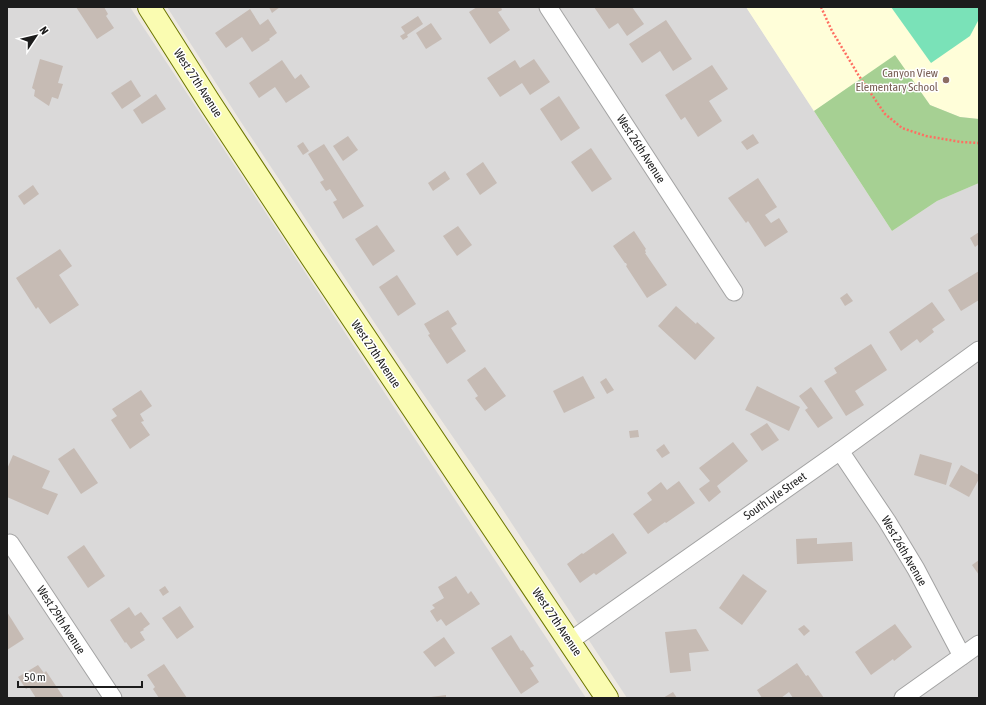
<svg xmlns="http://www.w3.org/2000/svg" width="986" height="705" font-family="'Asap Condensed',sans-serif">
<rect width="100%" height="100%" fill="#eee9e1"/>
<g fill="#dad9d9">
<polygon points="7,7 130,7 586,698 7,698"/>
<polygon points="167,7 746,7 892,231 937,201 979,183 979,698 627,698 495,498 386,340 241,122"/>
</g>
<polygon fill="#fffed9" points="746,7 979,7 979,119 960,117 930,105 895,56 814,111"/>
<polygon fill="#a6d093" points="895,55 930,105 960,117 979,119 979,183 937,201 892,231 814,111"/>
<polygon fill="#7ae2b8" points="891,7 979,7 979,19 970,36 931,63"/>
<g fill="#c6bbb4">
<polygon points="76,7 104,7 108,14 106,16 114,28 97,39"/>
<polygon points="269,7 280,7 272,13"/>
<polygon points="477,7 501,7 502,10 498,12 510,30 490,44 469,12"/>
<polygon points="594,7 632,7 644,24 627,36 618,23 609,29"/>
<polygon points="250,9 260,25 268,19 277,33 269,39 270,40 252,52 242,37 226,48 215,33"/>
<polygon points="418,16 423,24 407,35 408,37 403,40 400,36 405,33 401,27"/>
<polygon points="666,20 692,59 673,71 660,51 642,63 629,44"/>
<polygon points="431,23 442,39 426,49 416,33"/>
<polygon points="40,59 63,66 58,83 63,84 58,99 52,97 49,106 34,96 35,90 32,88"/>
<polygon points="534,59 550,82 530,95 522,83 500,97 487,78 515,60 520,68"/>
<polygon points="282,60 295,79 301,74 310,87 286,103 275,87 259,98 249,83"/>
<polygon points="712,65 728,89 709,101 722,121 698,137 685,117 681,120 665,95"/>
<polygon points="131,80 141,96 122,109 111,93"/>
<polygon points="156,94 166,109 142,124 133,110"/>
<polygon points="559,96 580,128 561,141 540,109"/>
<polygon points="753,134 759,143 747,150 741,142"/>
<polygon points="348,136 358,150 343,161 333,146"/>
<polygon points="303,142 309,151 303,155 297,146"/>
<polygon points="324,144 364,206 343,219 333,202 337,200 330,189 326,191 320,182 324,180 308,154"/>
<polygon points="591,148 612,179 592,192 571,162"/>
<polygon points="483,162 497,183 480,195 466,174"/>
<polygon points="445,171 450,179 433,191 428,183"/>
<polygon points="758,178 777,207 765,215 771,223 779,218 788,232 765,247 748,221 746,223 728,198"/>
<polygon points="33,185 39,194 24,205 18,196"/>
<polygon points="377,225 395,251 373,266 355,239"/>
<polygon points="458,226 472,245 457,256 443,236"/>
<polygon points="634,231 646,249 645,250 646,253 645,253 667,285 647,298 626,266 627,265 626,263 625,263 613,246"/>
<polygon points="979,232 979,244 975,247 970,238"/>
<polygon points="60,249 72,266 59,275 79,305 50,324 38,307 36,309 16,278"/>
<polygon points="979,271 979,300 961,311 948,290"/>
<polygon points="397,275 416,304 398,316 379,287"/>
<polygon points="847,293 853,301 845,306 840,298"/>
<polygon points="932,302 945,320 932,329 934,332 920,343 917,339 901,351 889,332"/>
<polygon points="676,306 696,324 697,322 715,338 695,360 658,326"/>
<polygon points="448,310 457,324 451,328 466,351 447,364 428,335 430,334 424,324"/>
<polygon points="871,344 887,370 855,391 864,405 846,416 824,381 837,373 834,368"/>
<polygon points="485,367 506,396 485,411 475,398 478,396 467,380"/>
<polygon points="583,376 595,398 564,413 553,391"/>
<polygon points="606,378 614,390 607,394 600,382"/>
<polygon points="757,386 800,407 789,431 745,410"/>
<polygon points="811,387 833,418 818,428 805,410 808,408 799,396"/>
<polygon points="141,390 152,406 140,414 144,421 141,422 150,435 130,449 111,420 117,416 112,409"/>
<polygon points="767,423 779,440 762,451 750,434"/>
<polygon points="638,430 639,437 630,438 629,431"/>
<polygon points="733,442 748,461 717,486 721,492 709,502 699,489 710,481 699,468"/>
<polygon points="664,444 670,453 662,458 656,450"/>
<polygon points="74,448 98,483 81,494 58,459"/>
<polygon points="920,454 952,463 946,485 914,475"/>
<polygon points="13,455 50,471 42,488 58,494 48,515 7,497 7,469"/>
<polygon points="961,465 979,475 979,479 969,497 949,486"/>
<polygon points="679,481 695,503 666,523 665,522 648,534 633,514 652,500 647,493 661,482 667,490"/>
<polygon points="613,533 627,553 596,575 594,573 580,583 567,564 582,553 583,554"/>
<polygon points="817,538 817,544 852,542 853,561 797,564 796,539"/>
<polygon points="84,545 105,576 88,588 67,557"/>
<polygon points="979,560 979,575 972,565"/>
<polygon points="743,574 767,591 742,625 719,608"/>
<polygon points="456,576 468,594 471,591 480,604 446,626 441,619 437,622 430,611 435,608 432,605 444,598 438,587"/>
<polygon points="165,586 169,592 163,596 159,590"/>
<polygon points="180,606 194,627 177,639 162,618"/>
<polygon points="129,607 135,616 141,612 150,624 143,629 144,630 140,632 145,640 131,649 126,642 125,643 110,620"/>
<polygon points="7,612 24,639 7,650"/>
<polygon points="895,624 912,647 894,661 893,659 871,675 855,652"/>
<polygon points="804,625 810,631 804,636 798,629"/>
<polygon points="696,629 709,651 689,653 691,671 670,673 665,632"/>
<polygon points="511,635 521,651 523,650 534,666 530,668 539,682 521,694 491,648"/>
<polygon points="444,637 455,653 435,667 423,652"/>
<polygon points="797,663 806,676 808,675 824,698 793,698 789,692 781,698 762,698 757,690"/>
<polygon points="164,664 187,698 159,698 153,689 155,687 147,675"/>
<polygon points="38,665 44,673 46,671 64,698 36,698 29,687 26,689 18,677"/>
<polygon points="673,692 677,698 663,698"/>
<polygon points="446,695 446,698 431,698 431,697"/>
</g>
<g fill="none" stroke-linecap="round" stroke-linejoin="round">
<g stroke="#a3a3a3" stroke-width="19">
<g id="minor">
<polyline points="548,7 734,292"/>
<polyline points="840,451 887,521 916,569 962,656"/>
<polyline points="7,545 10,543 113,698"/>
<polyline points="570,641 840,451 979,350"/>
<polyline points="903,698 979,644"/>
</g>
</g>
<g stroke="#6c7600" stroke-width="24">
<polyline id="secondary" points="149,7 208,100 312,258 607,698"/>
</g>
<polyline stroke="#ff6e61" stroke-width="2.5" stroke-dasharray="2 2" stroke-linecap="butt" points="821,7 832,31 859,76 885,114 902,128 926,136 961,142 979,143"/>
<use href="#minor" stroke="#fff" stroke-width="17"/>
<use href="#secondary" stroke="#fafcb1" stroke-width="22"/>
</g>
<circle fill="#8d6e63" stroke="#fff" stroke-width="1.5" cx="946" cy="80" r="4"/>
<g text-anchor="middle" stroke-width="3" stroke-linejoin="round" paint-order="stroke">
<g font-size="12" fill="#785e54" stroke="#fff" text-anchor="end">
<text x="938" y="77">Canyon View<tspan x="938" dy="14">Elementary School</tspan></text>
</g>
<g font-size="12" fill="#1c1c1c" stroke="#fff">
<text transform="translate(198 83) rotate(57)" y="4">West 27th Avenue</text>
<text transform="translate(641 149) rotate(57)" y="4">West 26th Avenue</text>
<text transform="translate(376 354) rotate(56)" y="4">West 27th Avenue</text>
<text transform="translate(775 496) rotate(-35)" y="4">South Lyle Street</text>
<text transform="translate(904 551) rotate(60)" y="4">West 26th Avenue</text>
<text transform="translate(61 620) rotate(57)" y="4">West 29th Avenue</text>
<text transform="translate(557 622) rotate(56)" y="4">West 27th Avenue</text>
</g>
</g>
<rect width="986" height="705" fill="none" stroke="#1c1c1c" stroke-width="16"/>
<g transform="translate(36 36) rotate(55)" stroke="#ffffff" stroke-width="3" paint-order="stroke">
<path d="M0-3L7 15L0 10L-7 15Z" fill="#1c1c1c"/>
<text y="-6" font-size="11" font-weight="bold" text-anchor="middle" fill="#1c1c1c">N</text>
</g>
<path d="M18 681v6h124v-6" fill="none" stroke="#1c1c1c" stroke-width="2"/>
<text x="24" y="681" font-size="12" fill="#1c1c1c" stroke="#ffffff" stroke-width="3" paint-order="stroke">50 m</text>
</svg>
